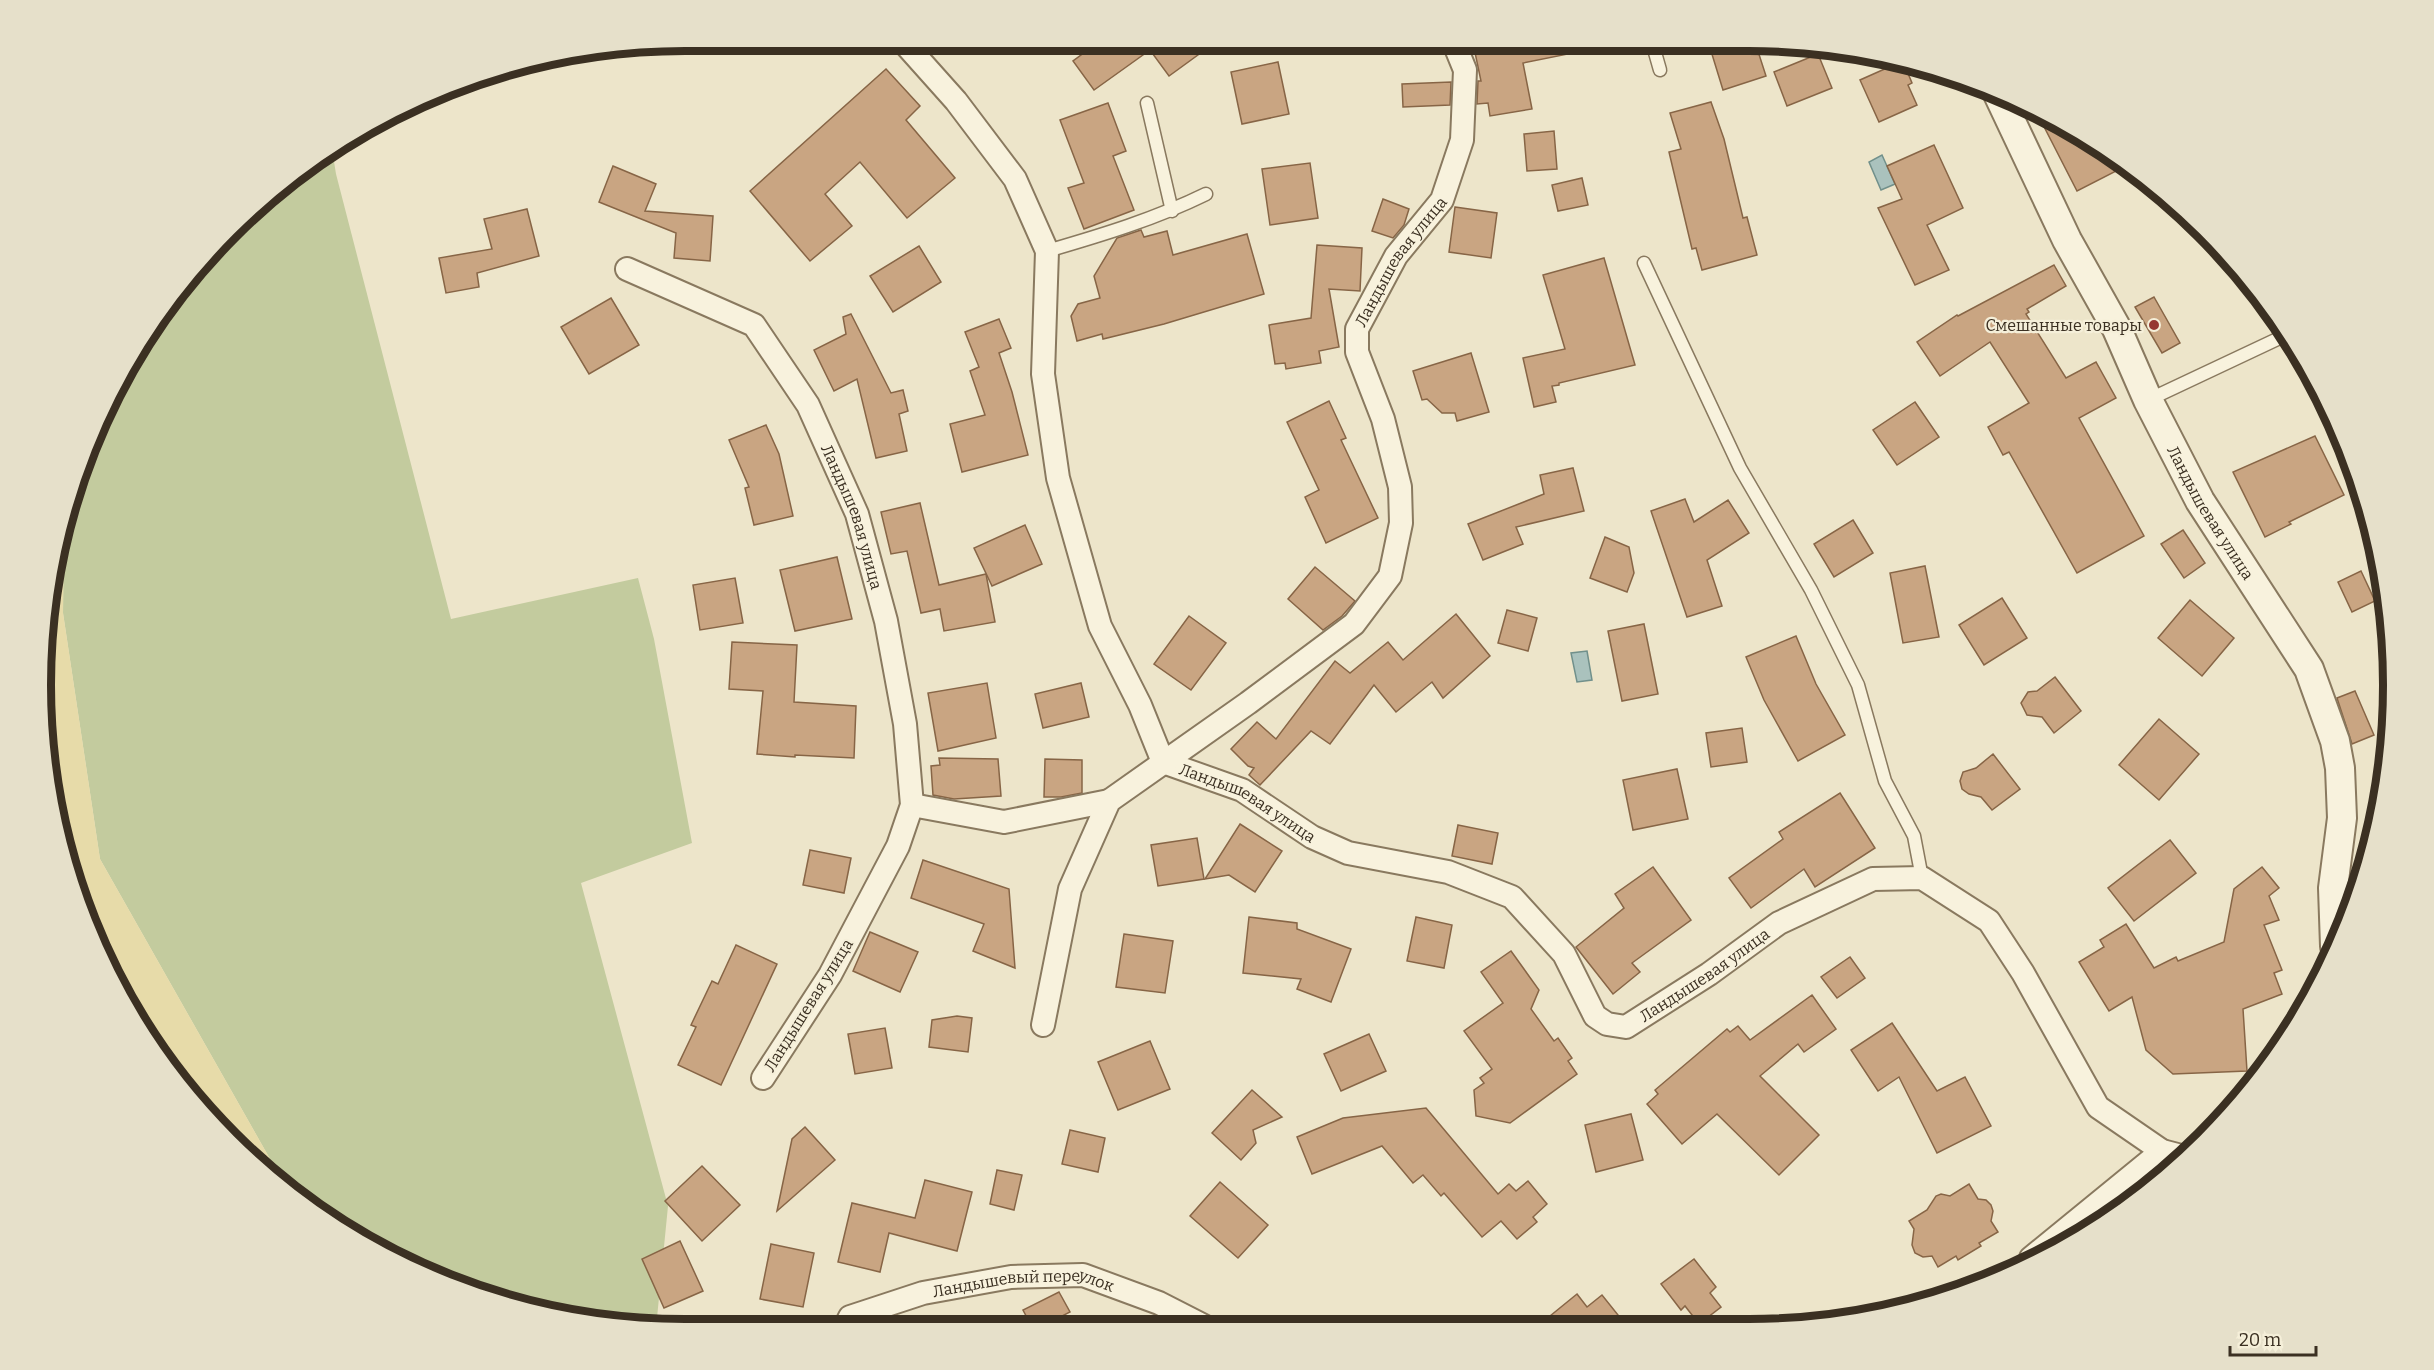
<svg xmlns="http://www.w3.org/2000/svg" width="2434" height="1370" font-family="Bitter,serif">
<rect width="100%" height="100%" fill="#ede5ca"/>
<polygon fill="#c3cb9e" points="332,149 336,174 451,619 638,578 654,639 692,843 581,883 668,1206 656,1328 643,1328 518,1307 362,1243 287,1189 100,859 63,613 64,513 107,400 149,327 229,230 293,173"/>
<polygon fill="#e7dba9" points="64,513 63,613 100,859 287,1189 260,1170 200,1110 127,1008 89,931 53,811 42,727 46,601"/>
<g fill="#aac2bd" stroke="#71908b" stroke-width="1.5">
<polygon points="1882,155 1895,184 1881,190 1869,162"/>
<polygon points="1587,651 1592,680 1577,682 1571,653"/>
</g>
<g fill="#c9a582" stroke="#876546" stroke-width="1.5">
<polygon points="1741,42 1755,42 1766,76 1723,90 1711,51"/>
<polygon points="1473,43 1567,43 1568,54 1523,63 1532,109 1490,116 1488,103 1477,104 1478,81 1481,81"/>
<polygon points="1096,44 1213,44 1169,76 1150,50 1094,90 1073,61"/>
<polygon points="1818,54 1832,88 1787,106 1774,72"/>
<polygon points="1278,62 1289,114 1242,124 1231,72"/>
<polygon points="1898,63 1904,64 1912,83 1908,85 1917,105 1879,122 1860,80"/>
<polygon points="886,69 920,106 906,120 955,178 907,218 860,162 825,194 852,226 810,261 750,191"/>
<polygon points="1451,82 1450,105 1403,107 1402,84"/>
<polygon points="1711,102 1724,139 1743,218 1747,217 1757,255 1702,270 1696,248 1692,249 1669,152 1681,149 1670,113"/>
<polygon points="1108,103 1126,151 1113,156 1134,210 1084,229 1068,188 1084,183 1060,120"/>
<polygon points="2036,111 2072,127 2126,166 2077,191"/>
<polygon points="1554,131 1557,169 1527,171 1524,134"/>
<polygon points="1934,145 1963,208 1927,225 1949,270 1915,285 1878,208 1902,199 1887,166"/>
<polygon points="1310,163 1318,218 1270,225 1262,169"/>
<polygon points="613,166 656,184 645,211 713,216 710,261 674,258 676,233 599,202"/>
<polygon points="1582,178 1588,205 1558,211 1552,185"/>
<polygon points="1383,199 1409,209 1404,225 1393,238 1372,231"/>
<polygon points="1455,207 1497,213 1491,258 1449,252"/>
<polygon points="527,209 539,256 477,273 479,287 446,293 439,258 492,249 484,219"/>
<polygon points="1141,230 1144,237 1167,231 1173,255 1247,234 1264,294 1164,324 1103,339 1102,334 1077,341 1071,316 1078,304 1100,298 1094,276 1117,238"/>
<polygon points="1317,245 1362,248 1360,291 1329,289 1339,347 1319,351 1321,363 1286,369 1285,363 1275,364 1269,325 1311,318"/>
<polygon points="919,246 941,282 893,312 870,276"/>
<polygon points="1604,258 1635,365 1559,383 1559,385 1552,386 1556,402 1534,407 1523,358 1565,349 1543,275"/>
<polygon points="2054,265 2066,286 2027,309 2029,312 2026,314 2066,378 2096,362 2116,398 2079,418 2144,536 2077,573 2009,452 2003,455 1988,427 2029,403 1990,342 1940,376 1917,342 1957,315 1958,316"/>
<polygon points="2154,297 2180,343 2162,353 2135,307"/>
<polygon points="611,298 639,345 589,374 561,327"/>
<polygon points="851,314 891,393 903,390 908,411 899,414 907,451 876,458 857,379 834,391 814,350 846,334 843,317"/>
<polygon points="999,319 1011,348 999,353 1012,392 1028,455 962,472 950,424 985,415 970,371 979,367 965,332"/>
<polygon points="1471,353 1489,412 1457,421 1455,413 1442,413 1427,399 1422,400 1413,371"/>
<polygon points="1329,401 1346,438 1341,440 1378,518 1326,543 1305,497 1319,490 1287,422"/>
<polygon points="1915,402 1939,437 1897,465 1873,430"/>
<polygon points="766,425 779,454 793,516 754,525 745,488 749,487 729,440"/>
<polygon points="2315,436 2344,495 2289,522 2291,524 2265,537 2233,472"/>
<polygon points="1573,468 1584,511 1516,527 1523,544 1483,560 1468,524 1544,494 1540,475"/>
<polygon points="1685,499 1694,522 1728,500 1749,533 1707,560 1722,606 1687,617 1651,511"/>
<polygon points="920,503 939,585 986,574 995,622 944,631 940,609 921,613 907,551 891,554 881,512"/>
<polygon points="1853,520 1873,553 1834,577 1814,544"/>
<polygon points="1025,525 1042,564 992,586 974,548"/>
<polygon points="2183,530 2205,563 2184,578 2161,544"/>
<polygon points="1605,537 1629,547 1634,573 1627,592 1590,578"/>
<polygon points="837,557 852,619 795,631 780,570"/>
<polygon points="1925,566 1939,637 1903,643 1890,573"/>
<polygon points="1315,567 1355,601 1342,616 1323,630 1288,599"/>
<polygon points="2361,571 2375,601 2352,612 2338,582"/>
<polygon points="735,578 743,623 700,630 693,585"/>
<polygon points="2002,598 2027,638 1984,665 1959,625"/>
<polygon points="2190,600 2234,638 2202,676 2158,638"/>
<polygon points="1507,610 1537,618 1528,651 1498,643"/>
<polygon points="1456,614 1490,656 1443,698 1432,682 1396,712 1374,685 1330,744 1311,731 1260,785 1249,775 1254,768 1248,766 1231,749 1257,722 1276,739 1335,661 1350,673 1388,642 1403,660"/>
<polygon points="1189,616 1226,643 1191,690 1154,664"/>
<polygon points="1644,624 1658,694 1622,701 1608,631"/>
<polygon points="1796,636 1816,684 1845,735 1798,761 1764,700 1746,657"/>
<polygon points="732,642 797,645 794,702 856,706 854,758 795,755 795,757 757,754 763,691 729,689"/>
<polygon points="2055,677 2081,711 2054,733 2042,717 2027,715 2021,703 2028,692 2037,691"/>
<polygon points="987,683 996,738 938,751 928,693"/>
<polygon points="1081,683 1089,717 1043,728 1035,694"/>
<polygon points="2355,691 2374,735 2352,744 2337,698"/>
<polygon points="2159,719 2199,754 2159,800 2119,765"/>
<polygon points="1742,728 1747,762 1711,767 1706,733"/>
<polygon points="1993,754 2020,789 1992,810 1981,797 1969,794 1962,789 1960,781 1963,772 1976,768"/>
<polygon points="939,758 998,759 1001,796 954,799 933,795 931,766 940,765"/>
<polygon points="1045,759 1082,760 1082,793 1061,797 1044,797"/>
<polygon points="1677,769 1688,819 1633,830 1623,780"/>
<polygon points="1840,793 1875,848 1815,887 1804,869 1751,908 1729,878 1783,839 1779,832"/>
<polygon points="1240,824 1282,851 1255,892 1229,875 1205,879"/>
<polygon points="1458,825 1498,833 1492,864 1452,856"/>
<polygon points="1197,838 1204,879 1158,886 1151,845"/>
<polygon points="2170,840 2196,873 2134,921 2108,888"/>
<polygon points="810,850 851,858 844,893 803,885"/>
<polygon points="923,860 1009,889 1015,968 973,951 984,924 911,898"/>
<polygon points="1653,867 1691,920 1632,963 1640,972 1613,994 1576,947 1624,908 1615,894"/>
<polygon points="2262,867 2279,888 2269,896 2279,920 2264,925 2282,970 2274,973 2282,994 2243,1009 2247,1071 2173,1074 2146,1050 2132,997 2109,1011 2079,962 2104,947 2100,940 2126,924 2154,968 2176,957 2178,961 2224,942 2234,889"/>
<polygon points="1249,917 1297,923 1297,929 1351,949 1331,1002 1297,989 1301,979 1243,973"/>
<polygon points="1416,917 1452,925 1444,968 1407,961"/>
<polygon points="870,932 918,952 900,992 853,971"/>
<polygon points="1124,934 1173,941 1165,993 1116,987"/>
<polygon points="736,945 777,964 721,1085 678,1065 696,1027 691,1025 712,981 718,984"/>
<polygon points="1511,951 1539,990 1531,1009 1554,1041 1558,1038 1572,1058 1568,1061 1577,1074 1510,1123 1476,1116 1474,1090 1484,1083 1480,1078 1492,1069 1464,1031 1503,1003 1481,972"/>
<polygon points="1850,957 1865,978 1837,998 1821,977"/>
<polygon points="1812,995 1836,1029 1804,1052 1798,1044 1760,1076 1819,1135 1779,1175 1717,1114 1682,1144 1647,1104 1658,1094 1655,1090 1727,1029 1730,1032 1738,1026 1750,1040"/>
<polygon points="957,1016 972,1018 968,1052 929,1047 932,1020"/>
<polygon points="1892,1023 1937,1091 1965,1077 1991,1126 1937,1153 1899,1077 1878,1091 1851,1050"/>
<polygon points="885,1028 892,1068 855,1074 848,1034"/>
<polygon points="1369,1034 1386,1071 1341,1091 1324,1054"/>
<polygon points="1150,1041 1170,1089 1118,1110 1098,1062"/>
<polygon points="1252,1090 1282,1117 1253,1130 1256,1143 1241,1160 1212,1133"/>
<polygon points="1426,1108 1498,1194 1509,1184 1516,1191 1528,1181 1547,1204 1533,1217 1537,1222 1517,1239 1501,1221 1482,1237 1444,1193 1441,1196 1423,1175 1413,1183 1382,1146 1312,1174 1297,1137 1343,1118"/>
<polygon points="1631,1114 1643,1160 1596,1172 1585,1125"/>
<polygon points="805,1127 835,1160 777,1211 792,1139"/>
<polygon points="1070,1130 1105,1138 1098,1172 1062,1164"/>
<polygon points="702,1166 740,1205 702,1241 665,1201"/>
<polygon points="997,1170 1022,1175 1014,1210 990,1204"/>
<polygon points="925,1180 972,1192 957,1251 889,1233 880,1272 838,1262 852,1203 915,1218"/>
<polygon points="1220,1182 1268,1225 1238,1258 1190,1216"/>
<polygon points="1969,1184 1978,1199 1986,1200 1991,1205 1993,1211 1991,1221 1998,1232 1979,1243 1981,1246 1958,1260 1956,1256 1938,1267 1932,1256 1923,1257 1915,1253 1912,1245 1914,1229 1909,1221 1927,1210 1936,1196 1941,1194 1950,1196"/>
<polygon points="680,1241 703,1291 664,1308 642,1259"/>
<polygon points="771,1244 814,1253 803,1307 760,1299"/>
<polygon points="1694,1259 1716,1287 1710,1293 1721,1307 1699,1324 1685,1306 1681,1310 1661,1284"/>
<polygon points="1059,1292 1070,1312 1041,1327 1032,1327 1023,1310"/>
<polygon points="1577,1294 1587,1307 1602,1295 1626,1325 1539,1325"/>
</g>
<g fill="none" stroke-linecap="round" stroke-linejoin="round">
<g stroke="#89795f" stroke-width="15">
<g id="service">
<polyline points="1652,42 1660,70"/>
<polyline points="1147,103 1172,211"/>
<path d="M1047,251c55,-16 108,-32 159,-57"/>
<polyline points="1644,263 1740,468 1811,590 1858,685 1885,781 1914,836 1922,878"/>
<polyline points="2148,400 2286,335"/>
</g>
</g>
<g stroke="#89795f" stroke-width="26">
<g id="minor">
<path id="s1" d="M906,45l50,56 59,78 32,72 -4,123 15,104 42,148 40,79 23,57 79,28 70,47 36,16 100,19 64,25 52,57 31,62 12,8 19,3 83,-53 70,-51 94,-44 49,-1 67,43 34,52 75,134 64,44 23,6"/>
<path id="s2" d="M627,269l127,56 54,80 49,109 29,107 19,103 7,81 -14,41 -68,129 -67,103"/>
<polyline points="912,805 1004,822 1109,801"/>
<path id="s3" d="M1043,1025l27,-136 39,-88 139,-98 106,-79 36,-48 11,-53 -1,-36 -17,-68 -26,-67v-23l39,-73 46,-56 20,-60 3,-70 -11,-27"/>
<polyline points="2031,1258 2162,1151"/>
<path id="s4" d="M845,1327l5,-10 73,-24 88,-16 72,-2 76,28 45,23"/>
</g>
</g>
<g stroke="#89795f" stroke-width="32">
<g id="tertiary">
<path id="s5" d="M1998,94l69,146 50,89 31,71 52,101 109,168 26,72 5,27 2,50 -9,70 2,58"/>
</g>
</g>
<use href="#service" stroke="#f8f2dd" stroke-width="12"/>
<use href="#minor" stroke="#f8f2dd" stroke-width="22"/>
<use href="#tertiary" stroke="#f8f2dd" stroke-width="28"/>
</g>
<circle fill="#963832" stroke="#f5efd9" stroke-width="2" cx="2154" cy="325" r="6"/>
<g text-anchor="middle" stroke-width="4.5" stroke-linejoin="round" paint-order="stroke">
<g font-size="16" fill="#3b3022" stroke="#f5efd9">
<text dy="6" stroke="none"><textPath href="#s3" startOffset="933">Ландышевая улица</textPath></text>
<text dy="6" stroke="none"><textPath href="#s5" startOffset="470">Ландышевая улица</textPath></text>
<text dy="6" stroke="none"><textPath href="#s2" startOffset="356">Ландышевая улица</textPath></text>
<text dy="6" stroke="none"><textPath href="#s1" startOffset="878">Ландышевая улица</textPath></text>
<text dy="6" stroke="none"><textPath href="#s1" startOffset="1436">Ландышевая улица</textPath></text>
<text transform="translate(808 1005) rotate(-58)" y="6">Ландышевая улица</text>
<text dy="6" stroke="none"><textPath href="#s4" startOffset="190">Ландышевый переулок</textPath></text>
</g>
<g font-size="16" fill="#3b3022" stroke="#f5efd9" text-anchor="end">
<text x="2142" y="331">Смешанные товары</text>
</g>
</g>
<path d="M0 0H2434V1370H0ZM685 51H1749A634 634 0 0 1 2383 685V685A634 634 0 0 1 1749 1319H685A634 634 0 0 1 51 685V685A634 634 0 0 1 685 51Z" fill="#e6e0ca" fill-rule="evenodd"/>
<path fill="none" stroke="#3b3022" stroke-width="8" d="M685 51H1749A634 634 0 0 1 2383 685V685A634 634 0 0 1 1749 1319H685A634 634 0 0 1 51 685V685A634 634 0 0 1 685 51Z"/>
<path d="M2230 1346v9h86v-9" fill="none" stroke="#3b3022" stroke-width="3"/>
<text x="2239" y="1346" font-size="18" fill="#3b3022" stroke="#f5efd9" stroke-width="4.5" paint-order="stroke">20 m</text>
</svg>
